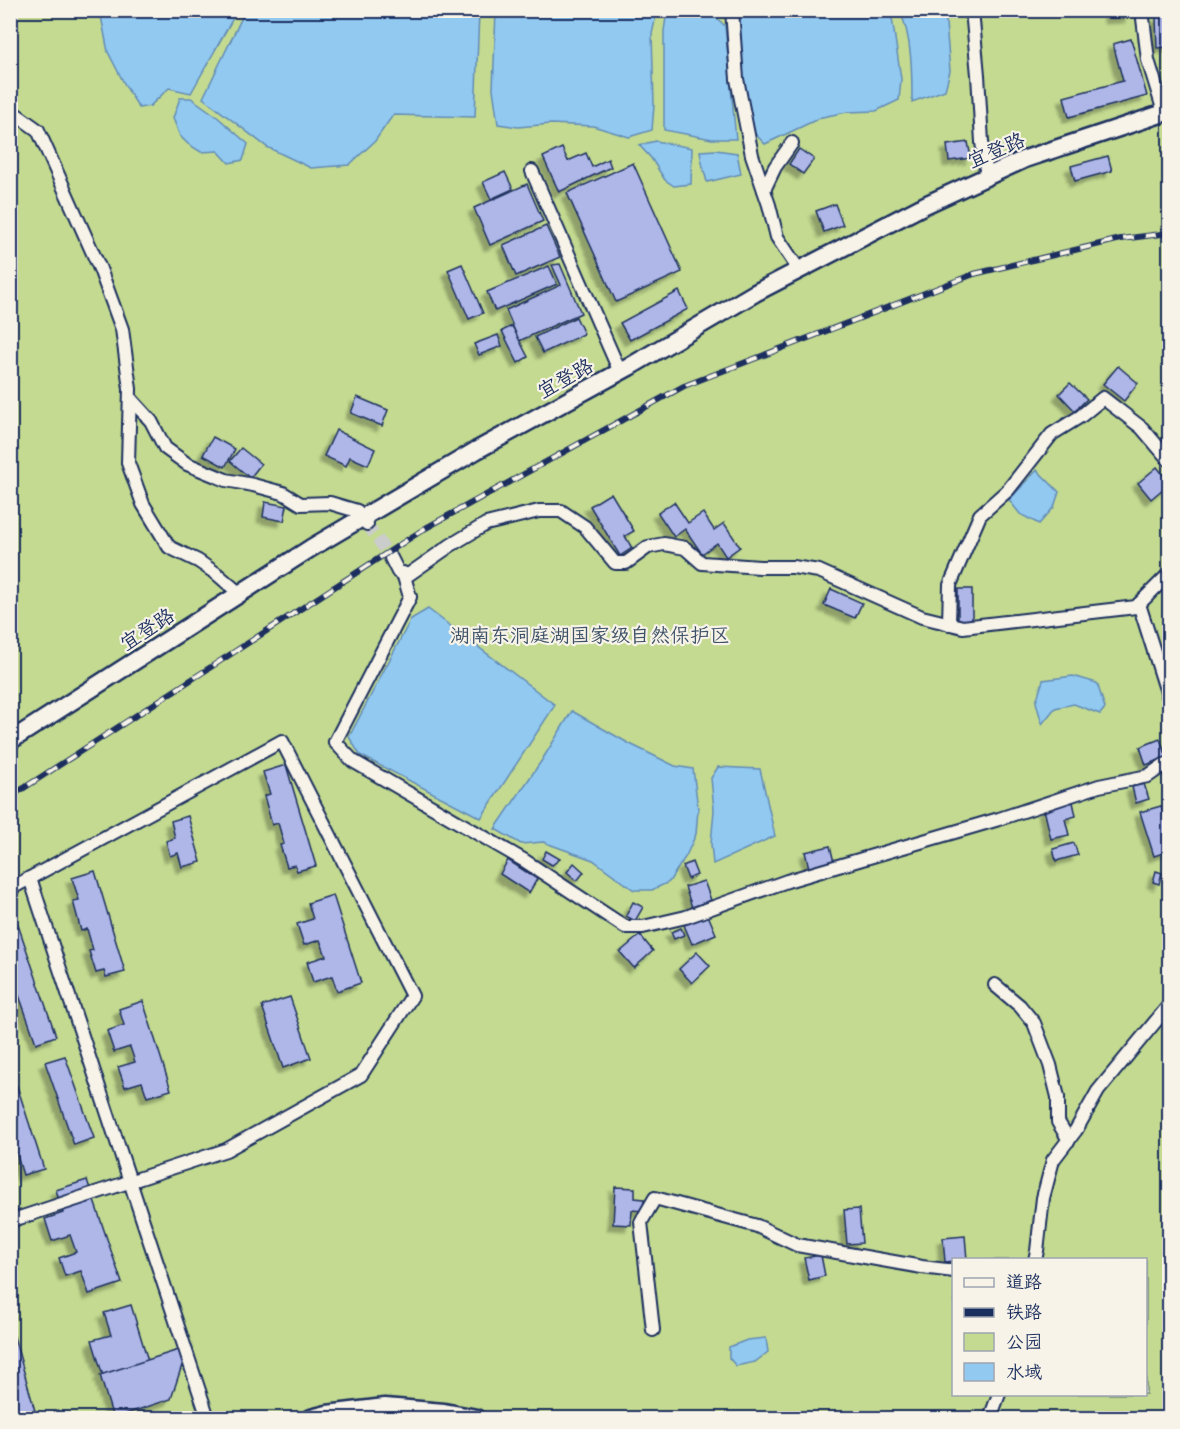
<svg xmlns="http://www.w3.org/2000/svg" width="1180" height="1429" font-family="Pangolin,'LXGW WenKai TC',sans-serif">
<defs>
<filter id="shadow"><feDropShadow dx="-5.5" dy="5.5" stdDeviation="1.5" flood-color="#0004"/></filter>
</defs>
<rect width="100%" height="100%" fill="#f7f3e8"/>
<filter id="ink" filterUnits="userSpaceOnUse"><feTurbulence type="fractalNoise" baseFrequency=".0167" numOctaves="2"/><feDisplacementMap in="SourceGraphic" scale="12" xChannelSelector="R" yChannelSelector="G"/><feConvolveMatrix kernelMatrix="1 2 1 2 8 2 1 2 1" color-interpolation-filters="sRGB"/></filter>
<g filter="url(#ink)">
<path fill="#c3da90" stroke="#6f8477" stroke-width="1.5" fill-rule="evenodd" d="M10,11h1159v1407h-1158zM954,1260h192v134h-192z"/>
<g fill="#92c9f0" stroke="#628bb6" stroke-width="1.5">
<polygon points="100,11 100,10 237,11 191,93 169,88 150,106 139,108 126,87 108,52"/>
<polygon points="245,11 479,11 475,117 393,115 375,141 349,165 311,168 267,147 203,98"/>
<polygon points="496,11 657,11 652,34 654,105 652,130 629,137 593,126 551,124 518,127 498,124 493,89"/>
<polygon points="667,11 703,11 717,18 725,26 736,139 712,139 664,130 664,31"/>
<polygon points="737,11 891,11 901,79 899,100 876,111 847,112 822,117 765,144 752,131 737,35"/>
<path d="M900,11h45l5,60 -5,19 -33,12c0,-30 0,-64 -12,-91z"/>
<polygon points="180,98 191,98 215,115 248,144 243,160 229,163 218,151 201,152 188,144 180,136 173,118"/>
<polygon points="656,141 692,148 691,184 674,186 665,180 651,158 639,145"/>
<polygon points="716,150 737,153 741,174 707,182 702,163 700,151"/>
<polygon points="1037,470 1059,492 1054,507 1039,524 1020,514 1009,500"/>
<polygon points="428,609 555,705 481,818 360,755 349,737 411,619"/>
<polygon points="1073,676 1097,683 1105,708 1100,714 1074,704 1055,708 1042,724 1036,702 1043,680"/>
<polygon points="572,711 628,743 675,766 693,769 698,809 696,834 686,856 669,882 652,890 634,890 593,860 543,842 521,844 495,829 542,760"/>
<polygon points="718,767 760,769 775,836 713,864 711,844 714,810 711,778"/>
<polygon points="766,1338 768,1352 755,1362 736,1366 729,1358 729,1347 747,1340"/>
</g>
<g fill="#afb7e8" stroke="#1b2f5e" stroke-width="1.5" filter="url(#shadow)">
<polygon points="1110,10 1130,10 1130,17 1110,18"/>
<polygon points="1170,16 1170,47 1157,48 1156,17"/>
<polygon points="1131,39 1147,96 1069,117 1064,97 1123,81 1113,44"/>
<polygon points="968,142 971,158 949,161 947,145"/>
<polygon points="562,148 568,161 586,153 592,167 608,159 611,167 559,192 543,157"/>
<polygon points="799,149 814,159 803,174 789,164"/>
<polygon points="1108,156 1112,171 1075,181 1071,166"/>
<polygon points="633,163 682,272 616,302 567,193"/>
<polygon points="505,172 513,189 491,199 483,182"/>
<polygon points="527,184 543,221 490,245 474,208"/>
<polygon points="835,204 843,225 824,232 816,211"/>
<polygon points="546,226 560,257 516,276 503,245"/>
<polygon points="462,264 483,313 469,319 448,270"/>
<polygon points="560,264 581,313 519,341 506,310 561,285 552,265"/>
<polygon points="549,266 557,284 495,311 487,292"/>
<polygon points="679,291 688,309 630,340 620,323"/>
<polygon points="576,317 584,334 543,353 535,337"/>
<polygon points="512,326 528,357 518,363 502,331"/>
<polygon points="498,335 502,346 479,355 474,344"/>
<polygon points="1118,366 1138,383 1124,401 1103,384"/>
<polygon points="1070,383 1087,399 1075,411 1059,394"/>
<polygon points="357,397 388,410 382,426 351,413"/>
<polygon points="336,430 375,449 368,465 350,457 346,466 324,456"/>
<polygon points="213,437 235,449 225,467 203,455"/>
<polygon points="241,448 261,464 250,478 230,461"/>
<polygon points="1157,467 1170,483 1151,499 1138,483"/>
<polygon points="611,493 634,531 625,536 632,548 620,556 590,506"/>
<polygon points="265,502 287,506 284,521 263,517"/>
<polygon points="674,502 688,523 703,513 714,530 724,523 740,547 726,557 717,543 702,554 685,529 674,537 658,513"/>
<polygon points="831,589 862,603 855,618 824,605"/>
<rect x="958" y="589" width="14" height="31"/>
<polygon points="1160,739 1167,757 1146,765 1140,747"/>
<polygon points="286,765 316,866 297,871 295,865 287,867 280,845 284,844 278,823 272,825 264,796 270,794 263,772"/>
<polygon points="1144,784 1149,799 1136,803 1132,787"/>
<polygon points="1073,802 1076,816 1065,819 1069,835 1051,839 1044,809"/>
<polygon points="1161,806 1170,833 1170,851 1154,856 1140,812"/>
<polygon points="188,816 201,862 182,867 178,853 170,856 166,841 175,838 171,821"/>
<polygon points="1074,843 1078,855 1056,861 1053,849"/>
<polygon points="830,846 834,862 809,868 805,852"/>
<polygon points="546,851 560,859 552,865 542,859"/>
<polygon points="508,860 537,879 529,893 500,874"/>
<polygon points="692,862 697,875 688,879 683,866"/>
<polygon points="574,863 584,872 577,881 567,872"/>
<polygon points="95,871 125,972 106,977 104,971 96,973 89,951 93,950 87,929 81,931 73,901 79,900 72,878"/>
<polygon points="1156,871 1162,873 1159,884 1153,882"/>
<polygon points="704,881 711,900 692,907 685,887"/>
<polygon points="333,895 361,983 337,991 332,976 313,982 307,962 326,956 320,940 304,945 297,924 313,919 308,903"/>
<polygon points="633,902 643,907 635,921 626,916"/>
<polygon points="708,915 716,934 692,944 684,925"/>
<polygon points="17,922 56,1036 36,1043 10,970 10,924"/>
<polygon points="681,928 684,935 674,939 671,932"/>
<polygon points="640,935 653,951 634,968 620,952"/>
<polygon points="697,952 710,966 692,983 679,969"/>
<polygon points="290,997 311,1058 283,1068 262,1006"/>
<polygon points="143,1001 171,1090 147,1097 142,1082 125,1087 118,1067 135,1062 130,1047 114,1052 107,1031 124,1025 119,1009"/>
<polygon points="65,1056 94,1138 74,1145 45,1062"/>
<polygon points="17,1086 44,1169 23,1175 10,1133 10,1088"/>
<polygon points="87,1180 122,1283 89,1294 81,1271 65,1276 59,1258 76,1252 70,1235 52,1241 45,1219 63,1213 56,1190"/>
<polygon points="615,1187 635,1188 635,1198 644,1199 643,1211 632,1210 631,1225 613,1224"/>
<polygon points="859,1209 862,1243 847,1244 844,1210"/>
<polygon points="965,1236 967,1260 954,1260 954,1261 945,1262 943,1238"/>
<polygon points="821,1255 825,1276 809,1280 804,1258"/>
<polygon points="131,1305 156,1387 126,1396 119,1372 103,1376 92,1340 111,1335 104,1313"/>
<polygon points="11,1326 37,1418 10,1418"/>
<polygon points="188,1347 171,1399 113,1418 100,1375"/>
</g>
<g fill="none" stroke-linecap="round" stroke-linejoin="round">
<polyline stroke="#cbcccc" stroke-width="12" stroke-dasharray="12 6" stroke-linecap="butt" points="367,524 391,558"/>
<g stroke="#1b2f5e" stroke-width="16">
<g id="minor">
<polyline points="732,10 737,79 752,155 769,205 777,237 799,270"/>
<polyline points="972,10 978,75 982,142 987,177"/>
<polyline points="1142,10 1148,60 1164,112"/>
<polyline points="10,110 38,130 100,269 122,329 130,389 128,463 143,504 169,547 198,561 217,574 240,594"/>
<polyline points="532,171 620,372"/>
<polyline points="764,190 775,167 792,143"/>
<polyline points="130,398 151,421 165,448 187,464 226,480 253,485 283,493 301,504 330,503 357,511 367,524"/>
<polyline points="391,558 398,572 408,575 451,545 486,524 539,511 561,511 585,527 615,563 626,563 648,547 664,544 685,548 702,563 760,567 793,567 819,571 922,617 963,627 1136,607 1170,573"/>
<polyline points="403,573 410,597 335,742 353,761 525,861 625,927 643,927 686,917 787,881 999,819 1099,786 1148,776 1164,765 1170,763"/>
<polyline points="1139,604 1170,702"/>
<polyline points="949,624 950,585 980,515 1008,490 1052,434 1081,416 1103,398 1142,428 1170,461"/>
<polyline points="10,889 30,878 208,1418"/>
<polyline points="995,985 1020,1006 1034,1023 1050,1065 1058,1097 1058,1122 1069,1140"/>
<polyline points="10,1221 226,1150 361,1075 412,996 282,741 30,878"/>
<polyline points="1035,1260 1037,1251 1043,1198 1053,1160 1076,1130 1098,1091 1170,1004"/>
<polyline points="653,1330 641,1222 655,1198 757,1226 797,1245 922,1267 954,1271"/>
<polyline points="990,1418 999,1394"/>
</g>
</g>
<g stroke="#1b2f5e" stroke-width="21">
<g id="tertiary">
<polyline points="10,741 311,548 477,450 629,367 755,293 925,205 1025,159 1170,111"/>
<polyline points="311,1418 327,1414 385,1407 444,1412 477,1418"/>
</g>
</g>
<use href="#minor" stroke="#f7f3e8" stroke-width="12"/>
<use href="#tertiary" stroke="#f7f3e8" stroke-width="16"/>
<g stroke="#1b2f5e" stroke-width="6">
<polyline id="rail" points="10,797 424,529 684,386 974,274 1121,239 1170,233"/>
</g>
<use href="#rail" stroke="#f7f3e8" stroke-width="4" stroke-dasharray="11" stroke-linecap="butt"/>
</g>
</g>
<g text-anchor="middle" stroke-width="4.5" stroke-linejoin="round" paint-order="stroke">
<g font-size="20" fill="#1b2f5e" stroke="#f7f3e8">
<text transform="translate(996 150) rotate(-23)" y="7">宜登路</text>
<text transform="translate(565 378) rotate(-29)" y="7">宜登路</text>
<text transform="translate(147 629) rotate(-33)" y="7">宜登路</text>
</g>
<g font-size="20" fill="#3d5168" stroke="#f7f3e8">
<text x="590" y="642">湖南东洞庭湖国家级自然保护区</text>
</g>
</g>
<rect width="1180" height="1429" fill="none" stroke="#f7f3e8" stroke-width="36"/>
<rect x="18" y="18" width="1144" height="1393" fill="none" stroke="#1b2f5e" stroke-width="2" filter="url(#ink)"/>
<rect x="952" y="1258" width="195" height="138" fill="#f7f3e8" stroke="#9fa5b1" stroke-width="1.5"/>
<rect x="964" y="1278" width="30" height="9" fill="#f7f3e8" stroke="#9fa5b1" stroke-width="1.5"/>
<text x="1006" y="1288" font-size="18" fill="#1b2f5e">道路</text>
<rect x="964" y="1308" width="30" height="9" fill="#1b2f5e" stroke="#9fa5b1" stroke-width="1.5"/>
<text x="1006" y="1318" font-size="18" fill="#1b2f5e">铁路</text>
<rect x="964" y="1333" width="30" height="18" fill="#c3da90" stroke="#9fa5b1" stroke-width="1.5"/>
<text x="1006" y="1348" font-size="18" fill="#1b2f5e">公园</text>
<rect x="964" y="1363" width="30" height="18" fill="#92c9f0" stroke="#9fa5b1" stroke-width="1.5"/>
<text x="1006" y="1378" font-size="18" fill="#1b2f5e">水域</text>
</svg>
